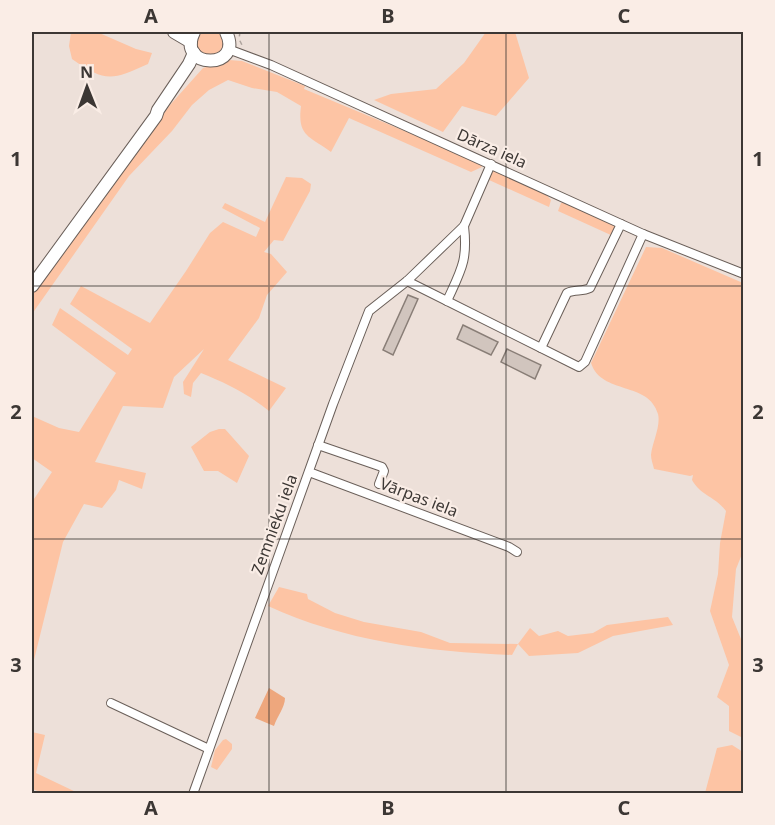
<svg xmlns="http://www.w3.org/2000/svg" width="775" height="825" font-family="'Noto Sans',sans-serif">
<rect width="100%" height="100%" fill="#ede0d9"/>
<g fill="#fdc4a4">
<circle cx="210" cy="43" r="13"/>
<path d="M71,32h26l39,17 16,4 -4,11c-37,17 -43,18 -76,-5l-3,-13z"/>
<polygon points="486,32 515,32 529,78 496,116 462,106 443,132 374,100 391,94 436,89 464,63"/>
<path d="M229,60l13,1 63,25 -1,3 175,73 3,5 -11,5 -122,-54 -18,34c-21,-16 -34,-15 -30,-46l-24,-14 -25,-4 -24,-8 -19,10 -17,15 -20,26 -43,45 -97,138v-19l31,-42 107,-148 33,-37z"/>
<path d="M493,169c18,8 46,15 58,31l-2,7 -60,-27z"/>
<path d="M286,177l16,1 9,6 -1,7 -27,50 -9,-1 -10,12 7,2 16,18 -20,23 -8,23 -31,42 58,28 -17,23c-21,-17 -43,-28 -68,-38l-8,10 -2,14 -7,-3 -1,-12 21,-33 -30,28 -11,31 -40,-2 -28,56 51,11 -4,16 -23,-9 -3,10 -14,18 -18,-4 -21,38 -30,122 1,24h-2v-186l20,-30 -20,-14v-42l27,12 20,4 37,-59 -64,-48 8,-17 68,47 4,-6 -62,-45 11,-18 69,37 36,-52 24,-38 13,-11 33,15 4,-9 -38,-20 3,-5 40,19z"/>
<polygon points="561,203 568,203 617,226 613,236 558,211"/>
<path d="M646,247l16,1 81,35 1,266 -8,20 -4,48 11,27v94l-14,-7v-25l-12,-9 12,-32 -19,-54 8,-37 2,-31 6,-32c-11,-15 -24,-14 -34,-31l1,-5 -3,1 -36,-7c-1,-5 -3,-9 -3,-14 1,-12 10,-29 7,-41 -9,-33 -57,-19 -67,-51z"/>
<polygon points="219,429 225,429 249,456 237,483 218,471 204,471 191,447 210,432"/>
<path d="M279,587l28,7 1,5 27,14 29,9 57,10 29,11 68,1 12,-16 9,8 19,-5 10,5 25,-3 14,-8 61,-8 5,8 -60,11 -35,17 -49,3 -11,-12 -6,11c-83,-3 -168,-14 -244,-49z"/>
<polygon points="32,732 45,735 36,773 78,793 44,793 32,789"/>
<polygon points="226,739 232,744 232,749 217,770 211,767 215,750 223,740"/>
<polygon points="732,745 743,752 743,793 705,793 717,748"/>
</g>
<path fill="#eea77d" d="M269,688l16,10c0,9 -8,19 -11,28l-19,-8z"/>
<g fill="#d1c5be" stroke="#897e77" stroke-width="1.5">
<polygon points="408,295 418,299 393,355 383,350"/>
<polygon points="463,325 498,342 491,355 457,339"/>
<polygon points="507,349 541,365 535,379 501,362"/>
</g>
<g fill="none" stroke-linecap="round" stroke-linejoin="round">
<g stroke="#6a5f59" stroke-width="10">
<g id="minor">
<polyline points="228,49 271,65 643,234 744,274"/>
<polyline points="407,281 579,367 585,362 643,234"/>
<path d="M447,301c14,-31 21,-40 17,-75"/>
<path d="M541,348l26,-55c8,-4 15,-1 23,-5l31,-64"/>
<polyline points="318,445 382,467 384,471 379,484"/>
<polyline points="309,472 509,547 517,552"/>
<polyline points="111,703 209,749"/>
<polyline points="193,794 333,404 369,311 407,281 464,226 491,164"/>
</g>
</g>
<g stroke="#6a5f59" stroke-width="14">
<g id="highway">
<polyline points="174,32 191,42"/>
<path d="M194,32c-19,37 51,39 32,0"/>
<polyline points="32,286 156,116 158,110 189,64 194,53"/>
</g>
</g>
<polyline stroke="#aea49e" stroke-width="1.5" stroke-dasharray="4.5 4.5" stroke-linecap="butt" points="240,32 239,39 242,45"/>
<use href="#minor" stroke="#fff" stroke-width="8"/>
<use href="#highway" stroke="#fff" stroke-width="12"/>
</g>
<path fill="none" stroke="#3c3734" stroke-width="1.5" stroke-opacity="0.55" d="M269,32v762M506,32v762M32,286h712M32,539h712"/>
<g text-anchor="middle" stroke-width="4.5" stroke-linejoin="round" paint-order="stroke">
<g font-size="16" fill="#3c3734" stroke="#faede6">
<text transform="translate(492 148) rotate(24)" y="6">Dārza iela</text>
<text transform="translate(419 497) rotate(21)" y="6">Vārpas iela</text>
<text transform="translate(274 524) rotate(-70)" y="6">Zemnieku iela</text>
</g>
</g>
<rect width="775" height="825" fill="none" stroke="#faede6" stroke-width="66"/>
<g transform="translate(87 87) rotate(359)" stroke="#faede6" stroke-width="4.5" paint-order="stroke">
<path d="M0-4.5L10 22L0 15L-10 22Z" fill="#3c3734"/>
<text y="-9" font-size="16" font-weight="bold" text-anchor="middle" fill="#3c3734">N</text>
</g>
<rect x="33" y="33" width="709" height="759" fill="none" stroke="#3c3734" stroke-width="2"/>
<g font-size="20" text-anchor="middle" font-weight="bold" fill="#3c3734">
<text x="151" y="23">A</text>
<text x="388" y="23">B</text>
<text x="624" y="23">C</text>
<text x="16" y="166">1</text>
<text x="758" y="166">1</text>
<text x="16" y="419">2</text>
<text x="758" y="419">2</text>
<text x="16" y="672">3</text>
<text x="758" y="672">3</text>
<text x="151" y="815">A</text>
<text x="388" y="815">B</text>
<text x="624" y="815">C</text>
</g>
</svg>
